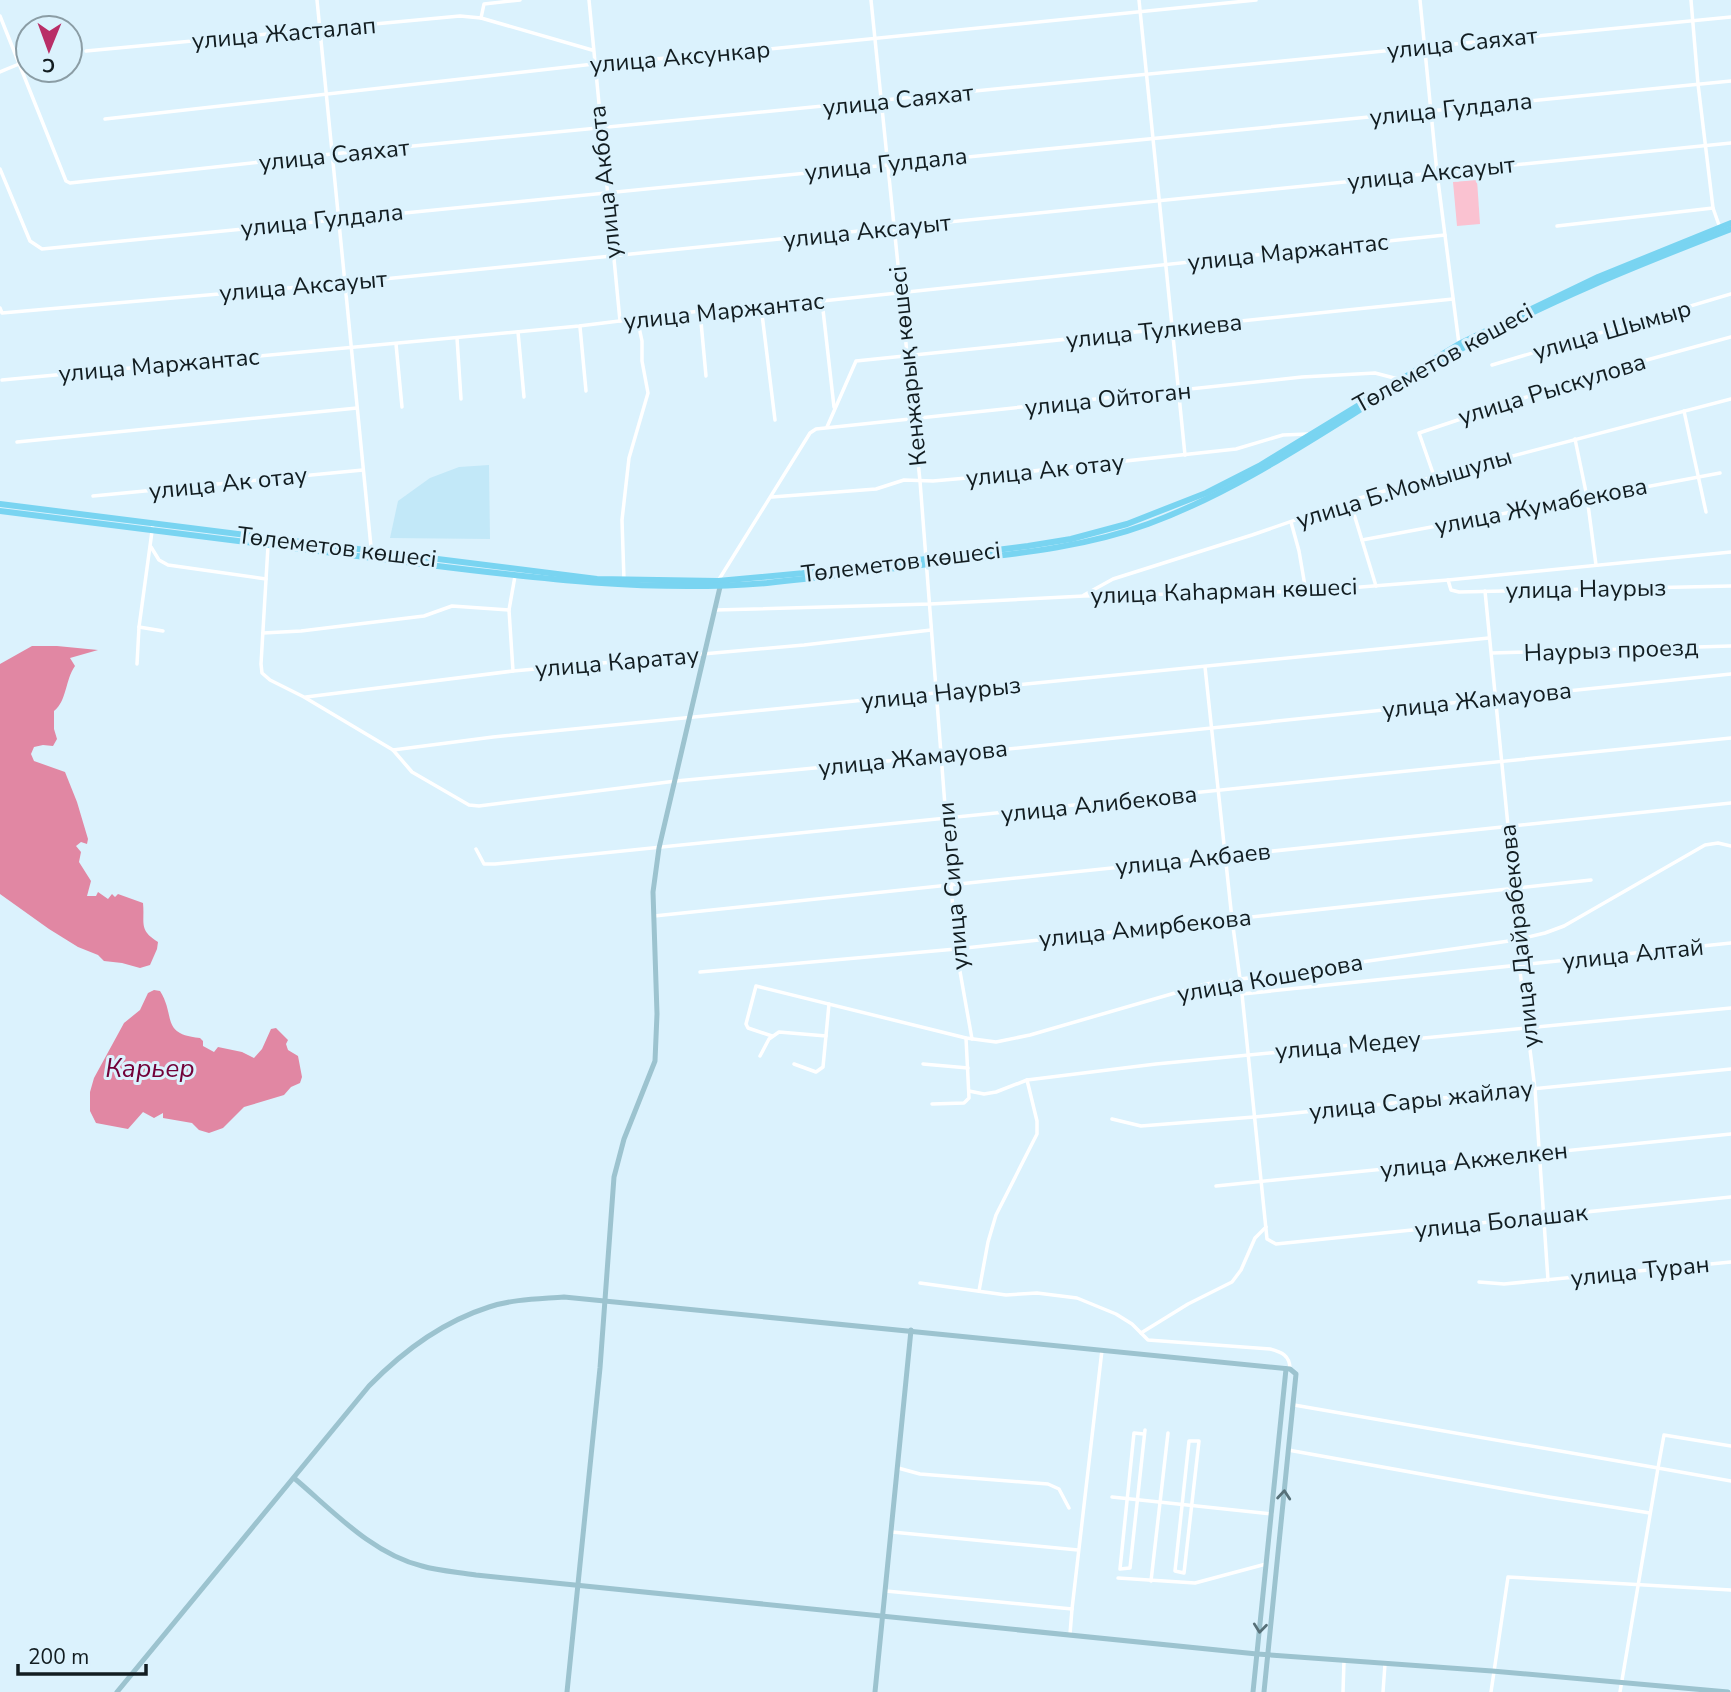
<svg xmlns="http://www.w3.org/2000/svg" width="1731" height="1692" font-family="'Nunito Sans',sans-serif">
<rect width="100%" height="100%" fill="#dbf2fd"/>
<polygon fill="#c2e8f8" points="489,465 490,539 390,538 398,501 430,478 459,467"/>
<polygon fill="#fac2d1" points="1477,180 1480,224 1457,226 1453,182"/>
<g fill="#e187a3">
<path d="M32,646h25l41,4 -28,8 5,8c-10,14 -8,35 -21,45v18l3,10 -4,7 -10,-1 -9,2 -3,7 3,7 31,11 12,30 11,37 -1,5 -6,-2 -5,4 5,6 -2,10 12,19 -4,15h9l2,-4 10,7 4,-5 3,3 3,-3 25,9c2,20 -5,27 15,39l-1,7 -7,16 -10,3 -18,-5 -18,-2 -6,-6 -20,-8 -29,-18 -49,-35v-230z"/>
<path d="M154,990l6,1c16,25 0,43 40,47l3,3v5l11,6 4,-5 24,5 12,6 8,-9 9,-20 5,-1 12,12 -2,4 2,6 10,6 4,21 -2,6 -9,4 -7,8 -40,12 -21,21 -14,5 -10,-3 -7,-7 -29,-5v-5l-9,5 -11,-6 -15,17 -32,-6 -6,-12v-19l4,-14 30,-55 16,-13 8,-17z"/>
</g>
<g fill="none" stroke-linecap="round" stroke-linejoin="round">
<g stroke="#fff" stroke-width="3.5">
<polyline points="317,0 372,557"/>
<polyline points="589,0 620,321"/>
<polyline points="871,0 920,481 956,949 972,1039"/>
<polyline points="1139,0 1185,455"/>
<polyline points="1420,0 1437,173 1459,344"/>
<polyline points="1691,0 1698,84 1713,208 1720,228"/>
<polyline points="0,16 66,181 70,183 332,154 1731,17"/>
<polyline points="481,18 484,4 520,0"/>
<polyline points="86,51 460,16 481,18 592,50"/>
<polyline points="0,72 19,64"/>
<polyline points="105,119 594,64 740,52 1256,0"/>
<polyline points="0,169 30,241 42,249 1731,81"/>
<polyline points="1557,226 1713,208"/>
<polyline points="822,301 834,407"/>
<polyline points="761,306 775,420"/>
<polyline points="0,308 2,313 344,283 1731,143"/>
<polyline points="700,311 706,376"/>
<polyline points="580,327 586,391"/>
<polyline points="518,332 524,397"/>
<polyline points="457,338 461,399"/>
<polyline points="396,344 402,407"/>
<polyline points="1492,365 1731,294"/>
<polyline points="2,380 579,326 700,311 822,301 1445,235"/>
<polyline points="1684,411 1706,512"/>
<polyline points="827,427 856,361 1453,299"/>
<polyline points="1575,439 1587,497 1596,565"/>
<polyline points="17,442 357,408"/>
<polyline points="1434,476 1419,433 1592,375 1731,337"/>
<polyline points="93,496 363,470"/>
<polyline points="772,497 876,489 904,480 933,481 978,477 1236,449 1283,435 1308,434"/>
<polyline points="1350,501 1376,586"/>
<polyline points="1291,522 1299,551 1306,592"/>
<polyline points="1362,540 1720,473"/>
<polyline points="268,546 261,664 262,673 270,680 304,697 393,750 412,772 469,805 479,806 676,781 941,756 1731,674"/>
<polyline points="151,547 159,560 168,565 266,579"/>
<polyline points="624,580 622,520 629,458 648,393 642,361 642,341 637,318"/>
<polyline points="1448,580 1451,590 1459,592 1731,586"/>
<polyline points="718,581 810,433 816,429 1302,377 1375,373 1398,379"/>
<polyline points="1485,591 1508,826 1516,940 1535,1089 1548,1280"/>
<polyline points="1084,595 1113,579 1252,535 1353,500 1436,476 1731,399"/>
<polyline points="715,610 930,604 1084,596 1311,591 1448,580 1731,552"/>
<polyline points="139,627 163,631"/>
<polyline points="263,633 301,631 424,616 452,606 509,610"/>
<polyline points="1492,653 1731,646"/>
<polyline points="137,664 139,627 153,524"/>
<polyline points="1205,667 1232,919 1242,994 1267,1239 1276,1244 1731,1197"/>
<polyline points="513,671 509,610 515,576"/>
<polyline points="306,697 513,671 804,645 931,630"/>
<polyline points="393,750 493,737 1489,638"/>
<polyline points="476,849 484,864 495,864 1731,738"/>
<polyline points="654,916 1731,803"/>
<polyline points="700,972 956,949 1591,880"/>
<polyline points="1242,994 1731,943"/>
<polyline points="772,1036 748,1028 746,1024 756,986 966,1038 996,1042 1030,1035 1206,984 1516,940 1545,933 1564,926 1705,845 1718,843 1731,846"/>
<polyline points="760,1056 769,1039 779,1032 826,1036"/>
<polyline points="794,1064 816,1072 823,1067 829,1004"/>
<polyline points="923,1064 968,1068"/>
<polyline points="969,1091 984,1094 996,1092 1027,1080 1156,1064 1731,1008"/>
<polyline points="932,1104 964,1103 969,1098 966,1038"/>
<polyline points="1112,1119 1141,1126 1254,1117 1731,1069"/>
<polyline points="1216,1186 1731,1134"/>
<polyline points="1479,1282 1504,1284 1731,1262"/>
<path d="M920,1283l86,12 31,-2 40,5 39,16 16,10 16,16 122,9c11,3 20,6 20,20"/>
<polyline points="979,1291 988,1242 996,1215 1037,1134 1037,1121 1027,1080"/>
<polyline points="1141,1333 1188,1304 1232,1282 1241,1270 1255,1238 1266,1227"/>
<polyline points="1294,1405 1658,1468 1620,1692"/>
<polyline points="1144,1434 1134,1433 1120,1569 1130,1568 1145,1430"/>
<polygon points="1189,1441 1199,1441 1184,1573 1175,1571"/>
<polyline points="1731,1446 1664,1435 1658,1468 1731,1481"/>
<polyline points="1288,1450 1549,1497 1650,1513"/>
<polyline points="898,1468 920,1474 1048,1484 1059,1489 1069,1508"/>
<polyline points="1112,1497 1272,1514"/>
<polyline points="892,1532 1078,1550"/>
<polyline points="1118,1578 1195,1583 1266,1564"/>
<polyline points="1151,1581 1168,1433"/>
<polyline points="886,1591 1072,1609 1102,1350"/>
<polyline points="1070,1634 1072,1609"/>
<polyline points="1343,1692 1344,1661"/>
<polyline points="1383,1692 1385,1664"/>
<polyline points="1491,1692 1508,1577 1731,1590"/>
</g>
<g stroke="#9cc3cf" stroke-width="5">
<path d="M294,1478c38,32 78,76 128,88 17,5 36,6 54,9l781,79 235,17 236,21"/>
<path d="M117,1692l252,-306c34,-35 73,-64 120,-79 24,-8 50,-8 75,-10l726,72 6,5 -32,318"/>
<polyline points="567,1692 600,1368 614,1177 624,1139 655,1061 657,1014 653,892 659,848 720,587"/>
<polyline points="875,1692 911,1330"/>
<polyline points="1253,1692 1286,1369"/>
</g>
<g stroke="#79d4f1" stroke-width="6">
<polyline points="0,504 597,579 718,581 847,569 1028,546 1071,539 1127,524 1206,493 1259,466 1459,344 1598,277 1731,223"/>
<path d="M0,511c124,16 248,31 373,47 132,16 261,36 394,25 65,-7 130,-15 195,-23 62,-7 126,-14 186,-36 111,-41 205,-115 308,-172 87,-49 182,-87 275,-123"/>
</g>
</g>
<defs><path id="oneway-chevron" d="M-2-3.5L2.5 0L-2 3.5" fill="none" stroke-width="1.6" stroke-linecap="round" stroke-linejoin="round" transform="scale(1.75)"/></defs>
<g stroke="#577078">
<use href="#oneway-chevron" transform="translate(1284 1495) rotate(-85)"/>
<use href="#oneway-chevron" transform="translate(1260 1628) rotate(96)"/>
</g>
<g text-anchor="middle" stroke-width="6" stroke-linejoin="round" paint-order="stroke">
<g font-size="24" fill="#121d21" stroke="#dbf2fd">
<text transform="translate(284 33) rotate(-5)" y="8">улица Жасталап</text>
<text transform="translate(1462 43) rotate(-6)" y="8">улица Саяхат</text>
<text transform="translate(680 57) rotate(-5)" y="8">улица Аксункар</text>
<text transform="translate(898 100) rotate(-6)" y="8">улица Саяхат</text>
<text transform="translate(1451 109) rotate(-6)" y="8">улица Гулдала</text>
<text transform="translate(334 155) rotate(-6)" y="8">улица Саяхат</text>
<text transform="translate(886 164) rotate(-6)" y="8">улица Гулдала</text>
<text transform="translate(1431 173) rotate(-6)" y="8">улица Аксауыт</text>
<text transform="translate(605 182) rotate(-96)" y="8">улица Акбота</text>
<text transform="translate(322 220) rotate(-6)" y="8">улица Гулдала</text>
<text transform="translate(867 231) rotate(-6)" y="8">улица Аксауыт</text>
<text transform="translate(1288 252) rotate(-6)" y="8">улица Маржантас</text>
<text transform="translate(303 286) rotate(-5)" y="8">улица Аксауыт</text>
<text transform="translate(724 311) rotate(-6)" y="8">улица Маржантас</text>
<text transform="translate(1612 330) rotate(-16)" y="8">улица Шымыр</text>
<text transform="translate(1154 331) rotate(-6)" y="8">улица Тулкиева</text>
<text transform="translate(1443 358) rotate(-29)" y="8">Төлеметов көшесі</text>
<text transform="translate(159 365) rotate(-5)" y="8">улица Маржантас</text>
<text transform="translate(908 366) rotate(-96)" y="8">Кенжарық көшесі</text>
<text transform="translate(1552 389) rotate(-17)" y="8">улица Рыскулова</text>
<text transform="translate(1108 399) rotate(-6)" y="8">улица Ойтоган</text>
<text transform="translate(1045 470) rotate(-6)" y="8">улица Ак отау</text>
<text transform="translate(228 483) rotate(-6)" y="8">улица Ак отау</text>
<text transform="translate(1404 488) rotate(-17)" y="8">улица Б.Момышулы</text>
<text transform="translate(1541 506) rotate(-11)" y="8">улица Жумабекова</text>
<text transform="translate(337 547) rotate(7)" y="8">Төлеметов көшесі</text>
<text transform="translate(901 562) rotate(-7)" y="8">Төлеметов көшесі</text>
<text transform="translate(1586 589) rotate(-1)" y="8">улица Наурыз</text>
<text transform="translate(1224 591) rotate(-2)" y="8">улица Каһарман көшесі</text>
<text transform="translate(1611 650) rotate(-2)" y="8">Наурыз проезд</text>
<text transform="translate(617 662) rotate(-5)" y="8">улица Каратау</text>
<text transform="translate(941 693) rotate(-6)" y="8">улица Наурыз</text>
<text transform="translate(1477 700) rotate(-6)" y="8">улица Жамауова</text>
<text transform="translate(913 758) rotate(-6)" y="8">улица Жамауова</text>
<text transform="translate(1099 804) rotate(-6)" y="8">улица Алибекова</text>
<text transform="translate(1193 859) rotate(-6)" y="8">улица Акбаев</text>
<text transform="translate(953 886) rotate(-95)" y="8">улица Сиргели</text>
<text transform="translate(1145 928) rotate(-6)" y="8">улица Амирбекова</text>
<text transform="translate(1519 936) rotate(-96)" y="8">улица Дайрабекова</text>
<text transform="translate(1633 954) rotate(-6)" y="8">улица Алтай</text>
<text transform="translate(1270 978) rotate(-10)" y="8">улица Кошерова</text>
<text transform="translate(1348 1045) rotate(-5)" y="8">улица Медеу</text>
<text transform="translate(1421 1100) rotate(-6)" y="8">улица Сары жайлау</text>
<text transform="translate(1474 1160) rotate(-6)" y="8">улица Акжелкен</text>
<text transform="translate(1501 1221) rotate(-6)" y="8">улица Болашак</text>
<text transform="translate(1640 1271) rotate(-6)" y="8">улица Туран</text>
</g>
<g font-size="26" font-style="italic" fill="#710138" stroke="#dbf2fd">
<text x="150" y="1077">Карьер</text>
</g>
</g>
<g transform="translate(49 49) rotate(181)"><circle r="33" fill="#dbf2fd" stroke="#8b9da5" stroke-width="2"/>
<path d="M0-5L12 26L0 18L-12 26Z" fill="#b92e67"/>
<text y="-10" font-size="19" font-weight="bold" text-anchor="middle" fill="#121d21">С</text>
</g>
<path d="M18 1664v10h128v-10" fill="none" stroke="#121d21" stroke-width="3.5"/>
<text x="28" y="1664" font-size="21" fill="#121d21" stroke="#dbf2fd" stroke-width="5" paint-order="stroke">200 m</text>
</svg>
